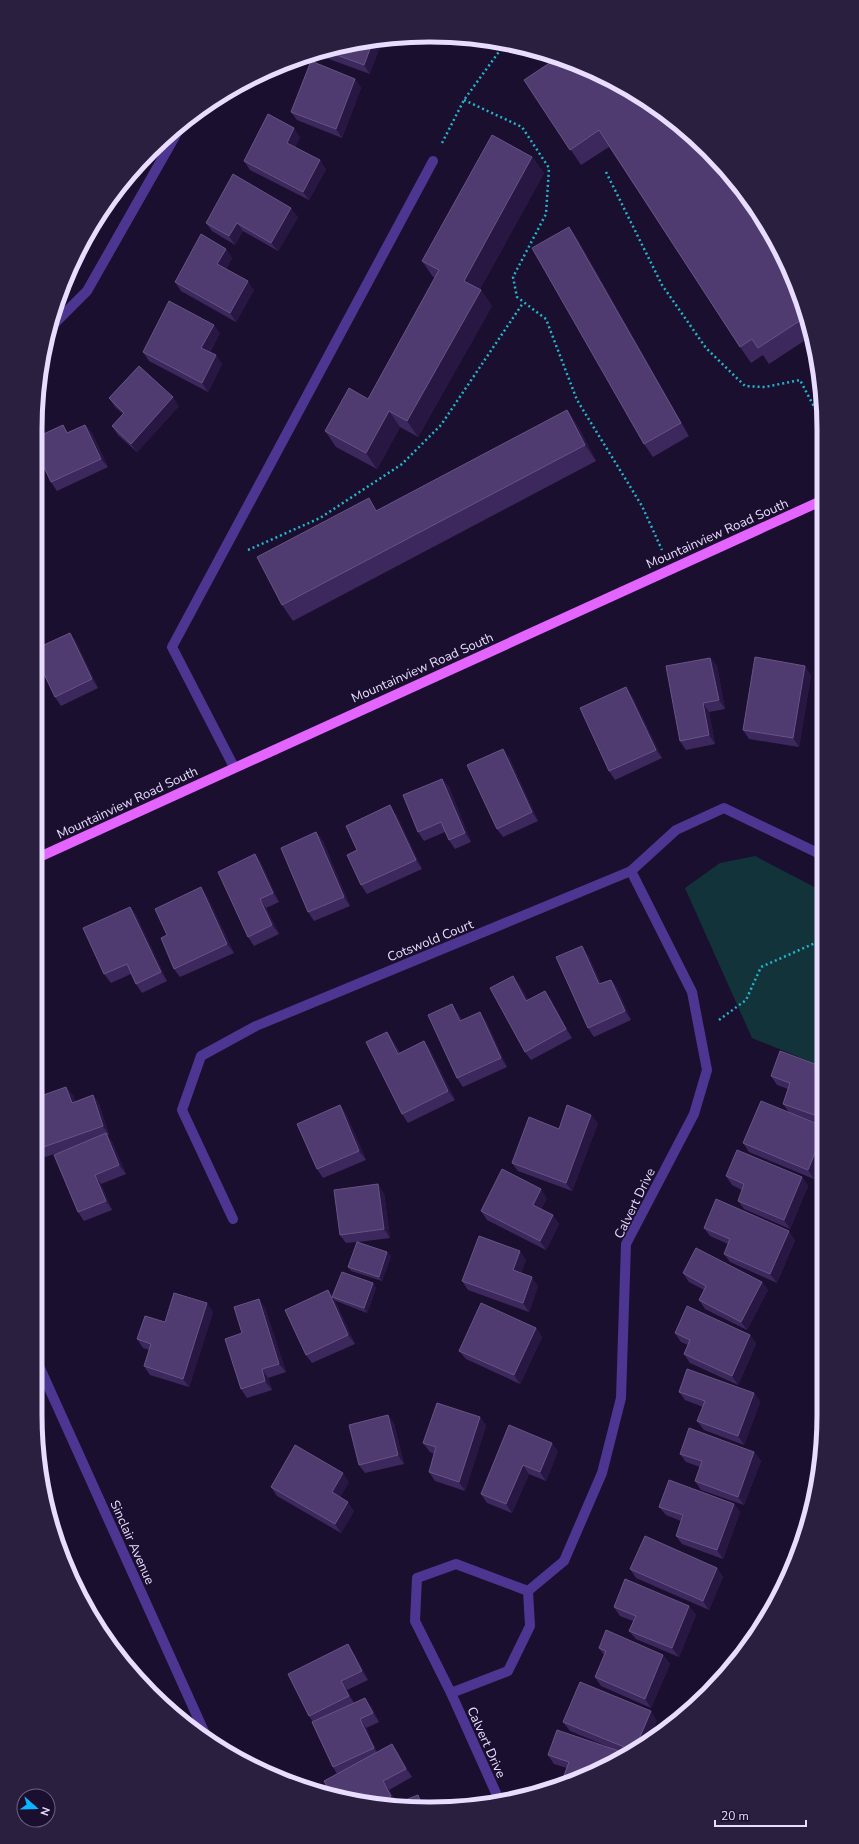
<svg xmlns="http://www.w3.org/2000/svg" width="859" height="1844" font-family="'Nunito Sans',sans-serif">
<rect width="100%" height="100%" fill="#1b0f2f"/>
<polygon fill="#123339" points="755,856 822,891 823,1067 752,1038 685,888 720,863"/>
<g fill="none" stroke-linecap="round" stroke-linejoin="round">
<g stroke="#25b4cb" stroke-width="2.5" stroke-dasharray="2 3" stroke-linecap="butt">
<polyline points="464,100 522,127 549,168 546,214 513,277 517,297 546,319 577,400 642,506 662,550"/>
<polyline points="442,143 464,100 506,42"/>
<polyline points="606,172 662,285 706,348 745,386 765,387 800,380 821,420"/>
<polyline points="248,550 320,518 402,464 441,425 523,303"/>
<polyline points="719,1020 746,1000 761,967 822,940"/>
</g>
<g stroke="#4c3692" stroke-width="10">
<polyline points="50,328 87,291 182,124"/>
<polyline points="234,767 172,647 433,161"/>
<polyline points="233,1219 182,1110 201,1056 256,1026 631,871 676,830 724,808 822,855"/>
<polyline points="35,1357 207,1738"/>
<polyline points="528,1591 564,1561 602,1473 621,1398 626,1244 694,1114 707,1070 692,992 631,871"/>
<polyline points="451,1693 508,1671 530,1626 528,1591"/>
<polyline points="500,1802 451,1693 415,1621 417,1578 456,1564 528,1591"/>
</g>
<polyline stroke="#e464ff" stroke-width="10" points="35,859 821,501"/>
</g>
<g fill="#3d285d">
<polygon points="352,43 370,74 326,58 322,52"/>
<polygon points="355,79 361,88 342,138 297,120 291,112"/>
<polygon points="524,80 669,116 731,178 770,237 794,278 810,337 769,364 763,355 751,363 740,347 609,147 581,165"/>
<polygon points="300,137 295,147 326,169 309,200 250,170 244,161"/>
<polygon points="532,157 544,173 480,289 492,306 418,437 400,427 377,469 336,447 325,431 368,399 435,277 433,277 422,261"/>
<polygon points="298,217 278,251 243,231 235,245 212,231 206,223"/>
<polygon points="569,227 578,240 689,436 653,457 644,444"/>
<polygon points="226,249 232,258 226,269 254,290 236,322 181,291 175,282"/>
<polygon points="220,333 210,352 222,364 208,392 149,361 143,352"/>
<polygon points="109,398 179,406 137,452 118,435 112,426 123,414 115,407"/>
<polygon points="567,410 578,426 596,461 293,621 282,605"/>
<polygon points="63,425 68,433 85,425 92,433 108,467 57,491 51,482"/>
<polygon points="70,633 76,642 98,688 61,706 55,697"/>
<polygon points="710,658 717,666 725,709 709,712 715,744 686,750 680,741"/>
<polygon points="811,675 799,747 749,739 743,730"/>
<polygon points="632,696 662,758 615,780 609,771"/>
<polygon points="509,757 538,821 503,837 497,829"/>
<polygon points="442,779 449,787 471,842 455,849 449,840 445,832 424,841 418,832"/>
<polygon points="396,814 422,869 367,894 361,885 357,850"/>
<polygon points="316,832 323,841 350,906 314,921 308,912"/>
<polygon points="255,854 261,863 279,902 266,908 279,934 254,946 248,937"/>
<polygon points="207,896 234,953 180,977 174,969 167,935"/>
<polygon points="130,907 136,915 167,981 142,993 136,984 131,974 111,983 104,974"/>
<polygon points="588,955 601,984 611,980 617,988 631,1020 594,1037 588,1028"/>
<polygon points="519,984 528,1000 545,991 551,1000 572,1038 531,1060 525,1052"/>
<polygon points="452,1004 458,1013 462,1020 486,1021 507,1067 463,1087 457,1078"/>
<polygon points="387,1032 393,1041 400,1053 424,1041 430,1050 455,1100 408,1123 402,1114"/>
<polygon points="823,1067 823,1125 792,1113 823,1126 823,1157 814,1179 749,1152 743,1143 789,1112 783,1104 788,1089 777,1085 771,1076"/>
<polygon points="73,1095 75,1102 93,1095 99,1104 109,1135 107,1135 112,1142 126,1174 101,1184 112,1210 84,1221 78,1212 67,1150 45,1157 38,1149"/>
<polygon points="340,1105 346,1114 366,1160 323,1178 317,1169"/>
<polygon points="598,1123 572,1191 518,1171 512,1163 559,1129"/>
<polygon points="726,1176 802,1177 808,1186 790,1229 744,1209 738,1201 742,1190 732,1185"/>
<polygon points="384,1193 390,1238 358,1242 391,1256 382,1281 351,1271 348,1267 357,1242 346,1243 340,1235"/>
<polygon points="547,1198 541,1209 553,1215 559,1224 546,1250 487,1220 481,1211"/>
<polygon points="704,1228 795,1240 777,1283 730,1262 724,1254 728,1244 710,1236"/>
<polygon points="526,1260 521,1273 538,1286 529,1312 468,1290 462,1281"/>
<polygon points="683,1273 762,1282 768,1290 747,1330 705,1309 699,1300 704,1290 689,1282"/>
<polygon points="373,1283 376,1288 367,1313 336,1301 332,1297"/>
<polygon points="334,1299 355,1344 312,1363 306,1355"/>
<polygon points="265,1308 286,1372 268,1378 272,1390 247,1398 241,1389 242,1333"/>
<polygon points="213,1312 189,1387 150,1375 144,1366 149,1350 143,1348 137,1339 165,1322"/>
<polygon points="536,1328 542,1337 520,1384 466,1359 459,1351"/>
<polygon points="675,1333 750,1335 756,1344 738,1385 690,1363 684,1354 688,1345 681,1342"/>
<polygon points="679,1392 754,1393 760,1402 744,1445 704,1430 697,1421 703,1407 685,1400"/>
<polygon points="388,1415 394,1424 404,1464 365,1473 359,1465"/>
<polygon points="480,1417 486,1426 465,1491 435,1481 429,1472 434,1454 430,1452 423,1443"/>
<polygon points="509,1425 558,1451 546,1481 529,1474 512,1513 487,1503 481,1494"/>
<polygon points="754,1452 761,1461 744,1505 701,1490 695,1481 700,1467 686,1462 680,1454"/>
<polygon points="349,1482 340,1497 354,1511 341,1533 277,1496 271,1487"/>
<polygon points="734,1504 740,1512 723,1559 682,1544 676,1536 681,1521 666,1515 659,1507"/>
<polygon points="717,1568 723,1577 709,1610 636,1578 630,1569"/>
<polygon points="689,1606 696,1615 679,1657 636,1639 629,1631 633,1621 620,1616 614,1607"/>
<polygon points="599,1648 663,1655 670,1664 651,1708 601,1686 595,1677 604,1655"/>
<polygon points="354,1653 368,1680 347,1690 354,1703 371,1706 379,1722 366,1728 377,1752 392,1744 398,1753 412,1777 389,1790 397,1804 424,1804 426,1809 353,1801 337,1774 333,1767 313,1722 309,1716"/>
<polygon points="657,1720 647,1742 628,1755 570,1731 563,1722"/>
<polygon points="548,1755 623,1758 565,1784 562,1781 567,1768 554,1764"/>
</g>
<g fill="#281643">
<polygon points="383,40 370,74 364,65 373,41"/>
<polygon points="355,79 361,88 342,138 336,129"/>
<polygon points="294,128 300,137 293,152 287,143"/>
<polygon points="532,157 544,173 476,297 464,281"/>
<polygon points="320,160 326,169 309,200 303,192"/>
<polygon points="729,176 731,178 770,237 775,246"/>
<polygon points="291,208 298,217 278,251 271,243"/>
<polygon points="237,223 243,231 235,245 229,236"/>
<polygon points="569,227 578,240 689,436 681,423"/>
<polygon points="226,249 232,258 224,273 217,264"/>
<polygon points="248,281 254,290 236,322 230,313"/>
<polygon points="481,290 492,306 418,437 407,421"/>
<polygon points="214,325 220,333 207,356 201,348"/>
<polygon points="216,355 222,364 208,392 202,383"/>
<polygon points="173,397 179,406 137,452 131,444"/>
<polygon points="567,410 578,426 596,461 585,445"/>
<polygon points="389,411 400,427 377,469 366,453"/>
<polygon points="85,425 92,433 108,467 101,459"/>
<polygon points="369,498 380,514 376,511"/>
<polygon points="70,633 76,642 98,688 92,679"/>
<polygon points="710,658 717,666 725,709 719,700"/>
<polygon points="805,666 811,675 799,747 793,738"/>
<polygon points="626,687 632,696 662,758 656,750"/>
<polygon points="703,703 709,712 715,744 709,735"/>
<polygon points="503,749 509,757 538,821 532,812"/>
<polygon points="442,779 449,787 471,842 465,833"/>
<polygon points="390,805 396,814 422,869 416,860"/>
<polygon points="316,832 323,841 350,906 344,897"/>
<polygon points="255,854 261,863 279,902 273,893"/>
<polygon points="201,887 207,896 234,953 227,944"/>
<polygon points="260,899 266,908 279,934 272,925"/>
<polygon points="130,907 136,915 167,981 161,972"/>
<polygon points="582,946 588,955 605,993 599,984"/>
<polygon points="513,976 519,984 533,1010 526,1001"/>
<polygon points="611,980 617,988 631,1020 625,1011"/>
<polygon points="545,991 551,1000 572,1038 566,1029"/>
<polygon points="452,1004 458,1013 466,1030 460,1021"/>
<polygon points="480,1012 486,1021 507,1067 501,1058"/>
<polygon points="387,1032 393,1041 404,1063 398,1054"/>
<polygon points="424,1041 430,1050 455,1100 448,1091"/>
<polygon points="66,1087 73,1095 78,1112 72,1103"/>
<polygon points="93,1095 99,1104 109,1135 103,1126"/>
<polygon points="340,1105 346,1114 366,1160 359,1151"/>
<polygon points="591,1115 598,1123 572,1191 566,1183"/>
<polygon points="106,1133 112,1142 126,1174 119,1165"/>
<polygon points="823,1133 823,1157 814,1179 808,1170"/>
<polygon points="95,1175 101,1184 112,1210 106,1201"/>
<polygon points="802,1177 808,1186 790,1229 784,1220"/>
<polygon points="378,1184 384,1193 390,1238 384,1229"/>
<polygon points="541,1189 547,1198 539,1213 533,1205"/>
<polygon points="553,1215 559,1224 546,1250 540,1241"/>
<polygon points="789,1231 795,1240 777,1283 770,1274"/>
<polygon points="520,1251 526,1260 519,1279 513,1270"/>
<polygon points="387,1252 391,1256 382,1281 379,1277"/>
<polygon points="532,1277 538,1286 529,1312 523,1303"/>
<polygon points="762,1282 768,1290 747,1330 741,1322"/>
<polygon points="373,1283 376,1288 367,1313 364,1308"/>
<polygon points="328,1290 334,1299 355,1344 348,1335"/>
<polygon points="259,1299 265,1308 286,1372 279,1364"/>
<polygon points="207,1303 213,1312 189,1387 183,1379"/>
<polygon points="536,1328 542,1337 520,1384 514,1375"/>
<polygon points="750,1335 756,1344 738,1385 732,1376"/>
<polygon points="262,1369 268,1378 272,1390 265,1381"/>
<polygon points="754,1393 760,1402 744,1445 738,1436"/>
<polygon points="388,1415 394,1424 404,1464 398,1455"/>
<polygon points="480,1417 486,1426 465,1491 459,1482"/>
<polygon points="552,1443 558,1451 546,1481 540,1472"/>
<polygon points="754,1452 761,1461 744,1505 738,1497"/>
<polygon points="523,1465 529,1474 512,1513 506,1504"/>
<polygon points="343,1473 349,1482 338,1501 332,1492"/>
<polygon points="348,1502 354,1511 341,1533 335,1524"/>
<polygon points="734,1504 740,1512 723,1559 717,1550"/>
<polygon points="717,1568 723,1577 709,1610 703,1601"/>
<polygon points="689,1606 696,1615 679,1657 672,1648"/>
<polygon points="348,1644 354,1653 368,1680 362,1671"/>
<polygon points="663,1655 670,1664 651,1708 645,1699"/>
<polygon points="341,1681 347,1690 355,1704 349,1696"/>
<polygon points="365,1698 371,1706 379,1722 373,1713"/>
<polygon points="651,1711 657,1720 647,1742 634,1751"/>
<polygon points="360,1719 366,1728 380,1757 374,1748"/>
<polygon points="392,1744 398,1753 412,1777 406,1769"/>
<polygon points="619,1751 623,1758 615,1761"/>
<polygon points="383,1781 389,1790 397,1804 391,1796"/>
<polygon points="418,1795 424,1804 426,1809 423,1808"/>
</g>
<g fill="#4f3b6f" stroke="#675485">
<polygon points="373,41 364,65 326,51 352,43"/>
<polygon points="557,58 580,65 669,116 729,176 775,246 794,278 804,318 758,348 752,339 740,347 599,130 570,150 524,80"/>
<polygon points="311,61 355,79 336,129 291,112"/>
<polygon points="268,114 294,128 287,143 320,160 303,192 244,161"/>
<polygon points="492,135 532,157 464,281 481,290 407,421 389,411 366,453 325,431 349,388 368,399 439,270 422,261"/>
<polygon points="233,174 291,208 271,243 237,223 229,236 206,223"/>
<polygon points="569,227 681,423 644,444 532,248"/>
<polygon points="201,234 226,249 217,264 248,281 230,313 175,282"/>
<polygon points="169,301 214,325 201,348 216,355 202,383 143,352"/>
<polygon points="139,366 173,397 131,444 112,426 124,413 109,398"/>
<polygon points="567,410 585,445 282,605 257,557 369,498 376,511"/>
<polygon points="63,425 67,433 85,425 101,459 51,482 35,448 35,438"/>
<polygon points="70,633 92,679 55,697 35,655 35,649"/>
<polygon points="755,657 805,666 793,738 743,730"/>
<polygon points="710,658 719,700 703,703 709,735 680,741 666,666"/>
<polygon points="626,687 656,750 609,771 580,708"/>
<polygon points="503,749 532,812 497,829 467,765"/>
<polygon points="442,779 465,833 449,840 441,822 418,832 403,795"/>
<polygon points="390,805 416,860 361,885 347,855 357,850 346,826"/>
<polygon points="316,832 344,897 308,912 281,848"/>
<polygon points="255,854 273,893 260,899 272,925 248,937 218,872"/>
<polygon points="201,887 227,944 174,969 161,938 167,935 155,909"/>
<polygon points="130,907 161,972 136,984 127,964 104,974 83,928"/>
<polygon points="582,946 599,984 611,980 625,1011 588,1028 556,957"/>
<polygon points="513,976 526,1001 545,991 566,1029 525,1052 490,988"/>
<polygon points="452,1004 460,1021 480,1012 501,1058 457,1078 428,1015"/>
<polygon points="387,1032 398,1054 424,1041 448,1091 402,1114 366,1042"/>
<polygon points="780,1051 823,1067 823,1118 783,1104 790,1083 771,1076"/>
<polygon points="66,1087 72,1103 93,1095 103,1126 38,1149 35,1139 35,1098"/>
<polygon points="761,1101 823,1126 823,1133 808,1170 743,1143"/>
<polygon points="340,1105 359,1151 317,1169 297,1124"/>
<polygon points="567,1105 591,1115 566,1183 512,1163 529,1117 559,1129"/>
<polygon points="106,1133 119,1165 95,1175 106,1201 78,1212 54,1155"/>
<polygon points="737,1150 802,1177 784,1220 738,1201 744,1184 726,1176"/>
<polygon points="502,1169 541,1189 533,1205 553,1215 540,1241 481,1211"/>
<polygon points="378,1184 384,1229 340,1235 334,1190"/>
<polygon points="716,1199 789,1231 770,1274 724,1254 730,1239 704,1228"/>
<polygon points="479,1236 520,1251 513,1270 532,1277 523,1303 462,1281"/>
<polygon points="357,1242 387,1252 379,1277 348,1267"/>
<polygon points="696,1248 762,1282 741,1322 699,1300 706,1286 683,1273"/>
<polygon points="342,1272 373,1283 364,1308 332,1297"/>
<polygon points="328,1290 348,1335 306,1355 285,1310"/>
<polygon points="174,1293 207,1303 183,1379 144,1366 151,1344 137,1339 145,1316 165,1322"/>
<polygon points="259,1299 279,1364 262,1369 265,1381 241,1389 225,1339 242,1333 234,1307"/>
<polygon points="481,1303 536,1328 514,1375 459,1351"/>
<polygon points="687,1306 750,1335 732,1376 684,1354 690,1340 675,1333"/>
<polygon points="687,1369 754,1393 738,1436 697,1421 705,1401 679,1392"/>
<polygon points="437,1403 480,1417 459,1482 429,1472 436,1447 423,1443"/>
<polygon points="388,1415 398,1455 359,1465 349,1425"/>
<polygon points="509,1425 552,1443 540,1472 523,1465 506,1504 481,1494"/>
<polygon points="689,1428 754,1452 738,1497 695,1481 702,1461 680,1454"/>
<polygon points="295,1445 343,1473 332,1492 348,1502 335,1524 271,1487"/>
<polygon points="669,1480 734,1504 717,1550 676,1536 683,1515 659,1507"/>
<polygon points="645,1536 717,1568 703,1601 630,1569"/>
<polygon points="625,1579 689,1606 672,1648 629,1631 636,1616 614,1607"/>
<polygon points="606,1630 663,1655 645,1699 595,1677 606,1651 599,1648"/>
<polygon points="348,1644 362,1671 341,1681 349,1696 309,1716 288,1674"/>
<polygon points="580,1682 651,1711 634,1751 563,1722"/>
<polygon points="365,1698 373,1713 360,1719 374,1748 333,1767 312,1722"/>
<polygon points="557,1730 619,1751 615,1761 568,1783 562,1781 569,1762 548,1755"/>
<polygon points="392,1744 406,1769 383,1781 391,1796 376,1804 353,1801 332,1796 324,1781"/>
<polygon points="418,1795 423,1808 392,1805"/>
</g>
<g text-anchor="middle" stroke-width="3.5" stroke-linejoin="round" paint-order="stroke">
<g font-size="13" fill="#e8ddff" stroke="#1b0f2f">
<text transform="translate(717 533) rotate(-24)" y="5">Mountainview Road South</text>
<text transform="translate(422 667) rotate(-24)" y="5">Mountainview Road South</text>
<text transform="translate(127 802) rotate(-25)" y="5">Mountainview Road South</text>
<text transform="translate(430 940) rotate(-22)" y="5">Cotswold Court</text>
<text transform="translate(634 1203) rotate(-64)" y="5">Calvert Drive</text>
<text transform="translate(133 1542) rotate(66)" y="5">Sinclair Avenue</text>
<text transform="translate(487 1742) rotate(66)" y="5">Calvert Drive</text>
</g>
</g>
<path d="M0 0H859V1844H0ZM429 42H430A387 387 0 0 1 817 429V1415A387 387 0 0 1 430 1802H429A387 387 0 0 1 42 1415V429A387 387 0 0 1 429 42Z" fill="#2b1f40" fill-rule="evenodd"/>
<path fill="none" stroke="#e8ddff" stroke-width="5" d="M429 42H430A387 387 0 0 1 817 429V1415A387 387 0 0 1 430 1802H429A387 387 0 0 1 42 1415V429A387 387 0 0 1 429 42Z"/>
<g transform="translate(36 1808) rotate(110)"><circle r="19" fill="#1b0f2f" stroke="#6d6182"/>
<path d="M0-3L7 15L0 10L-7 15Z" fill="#09b6ff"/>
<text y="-6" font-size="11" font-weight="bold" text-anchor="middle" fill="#e8ddff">N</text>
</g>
<path d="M715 1820v6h91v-6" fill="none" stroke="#e8ddff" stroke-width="2"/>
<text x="721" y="1820" font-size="12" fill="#e8ddff" stroke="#1b0f2f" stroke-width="3" paint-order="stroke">20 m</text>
</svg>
